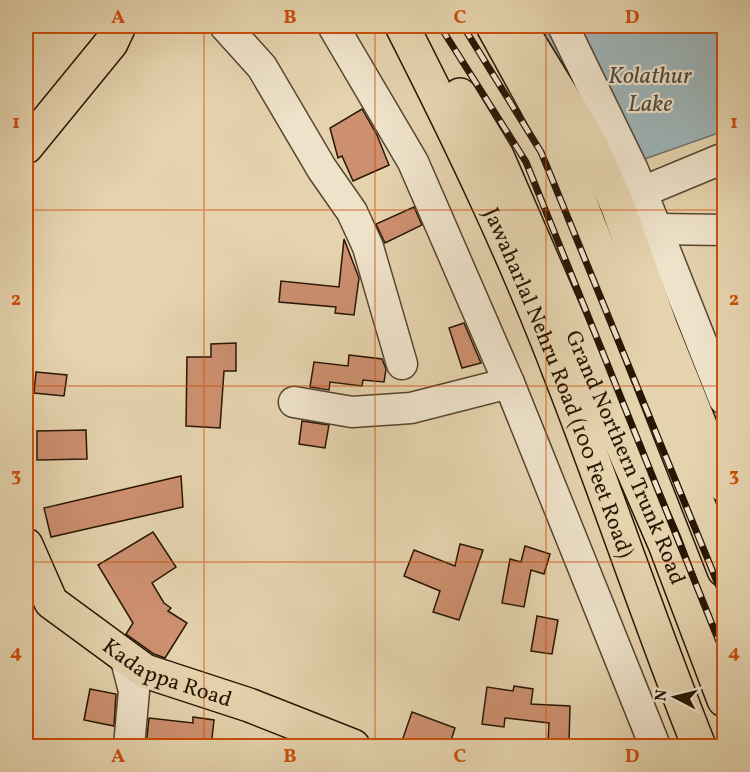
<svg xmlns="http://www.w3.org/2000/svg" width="750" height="772" font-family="Vollkorn,serif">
<rect width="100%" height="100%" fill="#e5d3ae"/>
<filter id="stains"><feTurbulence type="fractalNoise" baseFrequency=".00333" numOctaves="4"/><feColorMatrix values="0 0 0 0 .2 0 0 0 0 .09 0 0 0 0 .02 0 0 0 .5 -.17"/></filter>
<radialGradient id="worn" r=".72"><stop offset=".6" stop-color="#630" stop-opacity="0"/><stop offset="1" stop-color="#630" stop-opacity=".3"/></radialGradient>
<polygon fill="#9db4b7" stroke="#6e7570" stroke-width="1.5" points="538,26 724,26 724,131 622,167"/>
<g fill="#cd9070" stroke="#281605" stroke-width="1.5">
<polygon points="362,109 377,135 389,165 353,181 342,156 338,158 330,128"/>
<polygon points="414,207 422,225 385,243 376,224"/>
<polygon points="344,239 359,278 354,315 335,313 336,307 279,302 281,281 339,287"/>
<polygon points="464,323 481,363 462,368 449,328"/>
<polygon points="236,343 236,371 224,371 220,428 186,426 187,357 211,357 211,344"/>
<polygon points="349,355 382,359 386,369 384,382 363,380 362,386 330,382 329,390 310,387 314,362 348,366"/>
<polygon points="36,372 67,375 64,396 34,393"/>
<polygon points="302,421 329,425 325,448 299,444"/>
<polygon points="86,430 87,459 37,460 37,431"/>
<polygon points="181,476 183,507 51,537 44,508"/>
<polygon points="153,532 176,567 152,583 164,603 171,608 168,611 187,623 165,658 154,654 126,634 133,623 98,565"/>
<polygon points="460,544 483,550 459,620 433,612 440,591 404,576 414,550 455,566"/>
<polygon points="525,546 550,554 544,574 531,570 524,607 502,603 510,559 521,562"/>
<polygon points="537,616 558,620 552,654 531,651"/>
<polygon points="514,686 533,689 531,704 570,706 569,744 548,743 549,723 505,718 504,727 482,724 487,687 513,691"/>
<polygon points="90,689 116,694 114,726 84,720"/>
<polygon points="412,712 455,728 449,747 416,747 402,741"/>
<polygon points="193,717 214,720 211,747 146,747 149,718 193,723"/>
</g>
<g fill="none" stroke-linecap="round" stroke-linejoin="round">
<g stroke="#57452f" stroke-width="33">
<g id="minor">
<polyline points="225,26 262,67 322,169 352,212 368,247 402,364"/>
<polyline points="333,26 413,162 509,383 655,746"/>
<polyline points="563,26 633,170 724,399"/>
<polyline points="642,192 724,158"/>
<polyline points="658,229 724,230"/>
<polyline points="294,402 352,412 411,408 509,383"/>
<polyline points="125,656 134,691 129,746"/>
</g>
</g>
<g stroke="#281605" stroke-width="36">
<g id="major">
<path id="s1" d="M402,26c59,116 115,233 161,355 47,121 88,245 136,365"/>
<polyline points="493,26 556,141 724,570"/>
<polyline points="519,26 587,137 618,207 661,328 724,485"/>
<path id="s2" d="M460,95l37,61 168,388 59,156"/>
<polyline points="26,147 111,43 119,26"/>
<path id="s3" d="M26,545l25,57 94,69 104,34 104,41"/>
</g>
</g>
<use href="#minor" stroke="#eee2ca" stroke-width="30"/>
<use href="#major" stroke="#e5d3ae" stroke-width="33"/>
<g stroke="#281605" stroke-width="7">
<g id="rail">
<polyline points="440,26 526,162 724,654"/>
<polyline points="463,26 541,152 724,599"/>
</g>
</g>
<use href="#rail" stroke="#eee2ca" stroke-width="4.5" stroke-dasharray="14" stroke-linecap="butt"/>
</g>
<path fill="none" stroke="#cb4f0b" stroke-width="1.5" stroke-opacity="0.55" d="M204,26v720M375,26v720M546,26v720M26,210h698M26,386h698M26,562h698"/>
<g text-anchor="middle" stroke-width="4.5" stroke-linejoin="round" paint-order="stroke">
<g font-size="22" fill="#281605" stroke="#eee2ca">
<text dy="8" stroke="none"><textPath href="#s1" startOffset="390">Jawaharlal Nehru Road (100 Feet Road)</textPath></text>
<text dy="8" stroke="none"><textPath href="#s2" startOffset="399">Grand Northern Trunk Road</textPath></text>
<text dy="8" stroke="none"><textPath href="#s3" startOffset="200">Kadappa Road</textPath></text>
</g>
<g font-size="24" font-style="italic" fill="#514d43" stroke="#eee2ca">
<text x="650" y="83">Kolathur<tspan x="650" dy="28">Lake</tspan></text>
</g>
</g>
<rect width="750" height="772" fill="none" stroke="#e5d3ae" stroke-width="66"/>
<g transform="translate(675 697) rotate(277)" stroke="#eee2ca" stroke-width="4.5" paint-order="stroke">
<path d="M0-4.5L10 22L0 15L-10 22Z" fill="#281605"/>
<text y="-9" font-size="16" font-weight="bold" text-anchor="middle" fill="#281605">N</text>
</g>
<rect x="33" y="33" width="684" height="706" fill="none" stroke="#cb4f0b" stroke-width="2"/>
<g font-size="20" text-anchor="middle" font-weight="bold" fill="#cb4f0b">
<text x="118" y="23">A</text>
<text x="290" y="23">B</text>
<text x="460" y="23">C</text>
<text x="632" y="23">D</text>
<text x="16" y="128">1</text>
<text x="734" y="128">1</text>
<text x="16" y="305">2</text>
<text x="734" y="305">2</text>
<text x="16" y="481">3</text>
<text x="734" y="481">3</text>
<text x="16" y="658">4</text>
<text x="734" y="658">4</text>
<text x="118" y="762">A</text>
<text x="290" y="762">B</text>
<text x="460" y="762">C</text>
<text x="632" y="762">D</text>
</g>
<rect width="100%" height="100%" filter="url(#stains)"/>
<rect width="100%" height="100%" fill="url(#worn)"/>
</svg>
